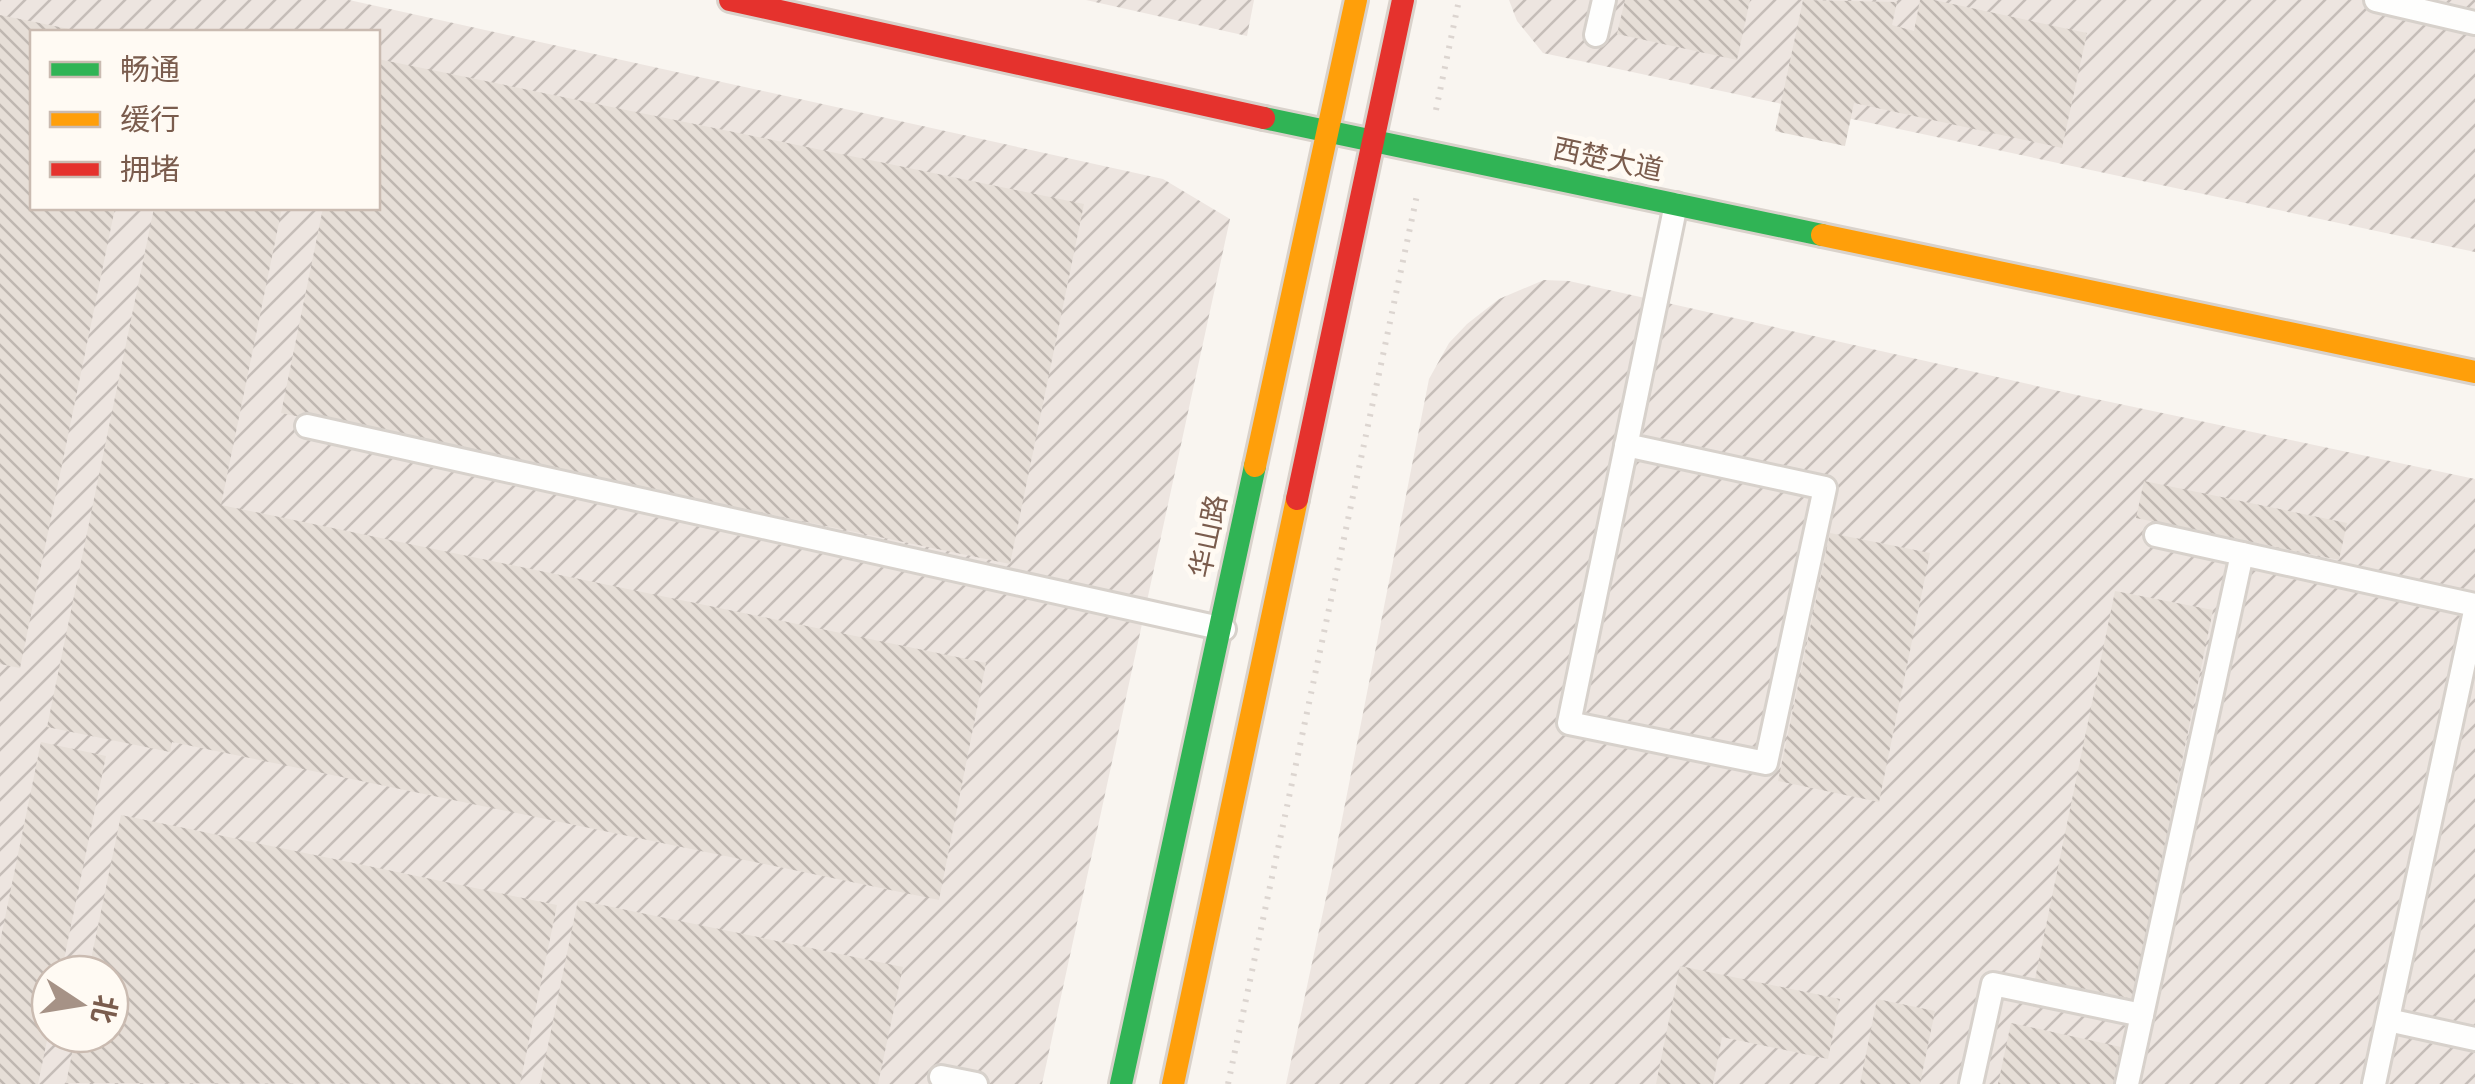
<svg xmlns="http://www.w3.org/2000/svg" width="2475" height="1084" font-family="'Noto Sans','Noto Sans SC',sans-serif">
<defs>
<pattern id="industrial-furrows" width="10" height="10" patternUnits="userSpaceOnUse" patternTransform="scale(2.5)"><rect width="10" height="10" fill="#ede5e0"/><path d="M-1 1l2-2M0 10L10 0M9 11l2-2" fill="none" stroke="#c5bdb8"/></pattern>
<pattern id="building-back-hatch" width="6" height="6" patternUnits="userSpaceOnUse" patternTransform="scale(2.5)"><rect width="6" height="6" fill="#e6ded7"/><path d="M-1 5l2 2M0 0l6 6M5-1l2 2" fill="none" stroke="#bfb7b1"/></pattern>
</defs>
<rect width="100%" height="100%" fill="#f9f5f0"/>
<g fill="url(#industrial-furrows)" fill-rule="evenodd">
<path d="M0,0h349l814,179 67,40 -188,865h-1042zM32,32h346v176h-346zM50,974h60v60h-60z"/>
<polygon points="1086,0 1254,0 1247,36"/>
<polygon points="1509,0 2475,0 2475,252 1543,53 1517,21"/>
<polygon points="1544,280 1569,281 2077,395 2475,479 2475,1084 1286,1084 1332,870 1429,379 1449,343 1467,324 1499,299"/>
</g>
<g fill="url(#building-back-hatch)">
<polygon points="1625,0 1750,0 1737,60 1617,34"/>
<polygon points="1803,0 1897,2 1892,25 1914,31 1920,0 1934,0 2087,33 2062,148 1854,103 1845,146 1775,131"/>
<polygon points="0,15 79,31 32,32 32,208 115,208 20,668 0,664"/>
<polygon points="378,59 1084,204 1010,564 281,413 323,208 378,208"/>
<polygon points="154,208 282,208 221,505 986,663 939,900 172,742 170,752 47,727"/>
<polygon points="2144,481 2347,523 2339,560 2136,518"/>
<polygon points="1830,533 1930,553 1879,802 1778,781"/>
<polygon points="2115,591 2213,610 2133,999 2035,979"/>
<polygon points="41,742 106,756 61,974 50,974 50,1026 38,1084 0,1084 0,942"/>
<polygon points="121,815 557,905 520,1084 66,1083 76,1034 110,1034 110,974 88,974"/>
<polygon points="578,900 903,967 878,1084 540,1084"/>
<polygon points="1680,966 1840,999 1828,1059 1722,1037 1713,1084 1656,1084"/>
<polygon points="1877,999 1935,1011 1920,1084 1860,1084"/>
<polygon points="2011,1023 2121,1047 2113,1084 1998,1084"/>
</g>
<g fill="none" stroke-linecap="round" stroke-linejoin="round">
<g stroke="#d7d1cb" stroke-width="28">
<g id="lane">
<polyline points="2376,0 2475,23"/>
<polyline points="1596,35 1604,0"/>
<polyline points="307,426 1224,629"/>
<polyline points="1626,445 1825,488 1766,763 1569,723 1676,204"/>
<polyline points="2156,535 2475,605"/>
<polyline points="2388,1020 2475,1039"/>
<polyline points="941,1077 976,1084"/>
<polyline points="1971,1084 1993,984 2142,1015"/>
<polyline points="2127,1084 2242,554"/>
<polyline points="2374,1084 2475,611"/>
</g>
</g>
<g stroke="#d9d2cb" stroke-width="28">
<g id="fast">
<polyline points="1264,118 1822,235"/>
<polyline points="1121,1084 1255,466"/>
</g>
</g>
<g stroke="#d9d2cb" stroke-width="28">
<g id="slow">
<polyline points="1822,235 2475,372"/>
<polyline points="1255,466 1356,0"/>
<polyline points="1173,1084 1297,499"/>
</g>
</g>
<g stroke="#d9d2cb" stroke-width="28">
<g id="jam">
<polyline points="730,0 1264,118"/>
<polyline points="1297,499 1403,0"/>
</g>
</g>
<g stroke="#dcd5d0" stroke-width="6" stroke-dasharray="2.5 8" stroke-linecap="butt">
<polyline points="1436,110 1459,0"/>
<polyline points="1228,1084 1417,195"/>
</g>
<use href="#lane" stroke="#fefefd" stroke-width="22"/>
<use href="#fast" stroke="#30b455" stroke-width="22"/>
<use href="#slow" stroke="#ff9f0a" stroke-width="22"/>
<use href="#jam" stroke="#e5322d" stroke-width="22"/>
</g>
<g text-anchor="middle" stroke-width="10" stroke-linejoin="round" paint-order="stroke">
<g font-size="28" fill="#7a5c4d" stroke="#fffaf3">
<text transform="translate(1608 159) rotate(12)" y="10">西楚大道</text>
<text transform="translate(1208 536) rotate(-78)" y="10">华山路</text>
</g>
</g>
<rect x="30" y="30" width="350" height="180" fill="#fffaf3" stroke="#cabbb1" stroke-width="2.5"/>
<rect x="50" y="62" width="50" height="15" fill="#30b455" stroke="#cabbb1" stroke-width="2.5"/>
<text x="120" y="80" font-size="30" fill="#7a5c4d">畅通</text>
<rect x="50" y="112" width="50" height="15" fill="#ff9f0a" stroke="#cabbb1" stroke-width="2.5"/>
<text x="120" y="130" font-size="30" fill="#7a5c4d">缓行</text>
<rect x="50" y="162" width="50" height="15" fill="#e5322d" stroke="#cabbb1" stroke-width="2.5"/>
<text x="120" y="180" font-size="30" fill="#7a5c4d">拥堵</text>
<g transform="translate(80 1004) rotate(102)"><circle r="48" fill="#fffaf3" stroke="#cabbb1" stroke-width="2.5"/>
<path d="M0-8L18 38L0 25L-18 38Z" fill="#a69286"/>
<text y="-15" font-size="28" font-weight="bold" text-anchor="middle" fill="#7a5c4d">北</text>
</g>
</svg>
